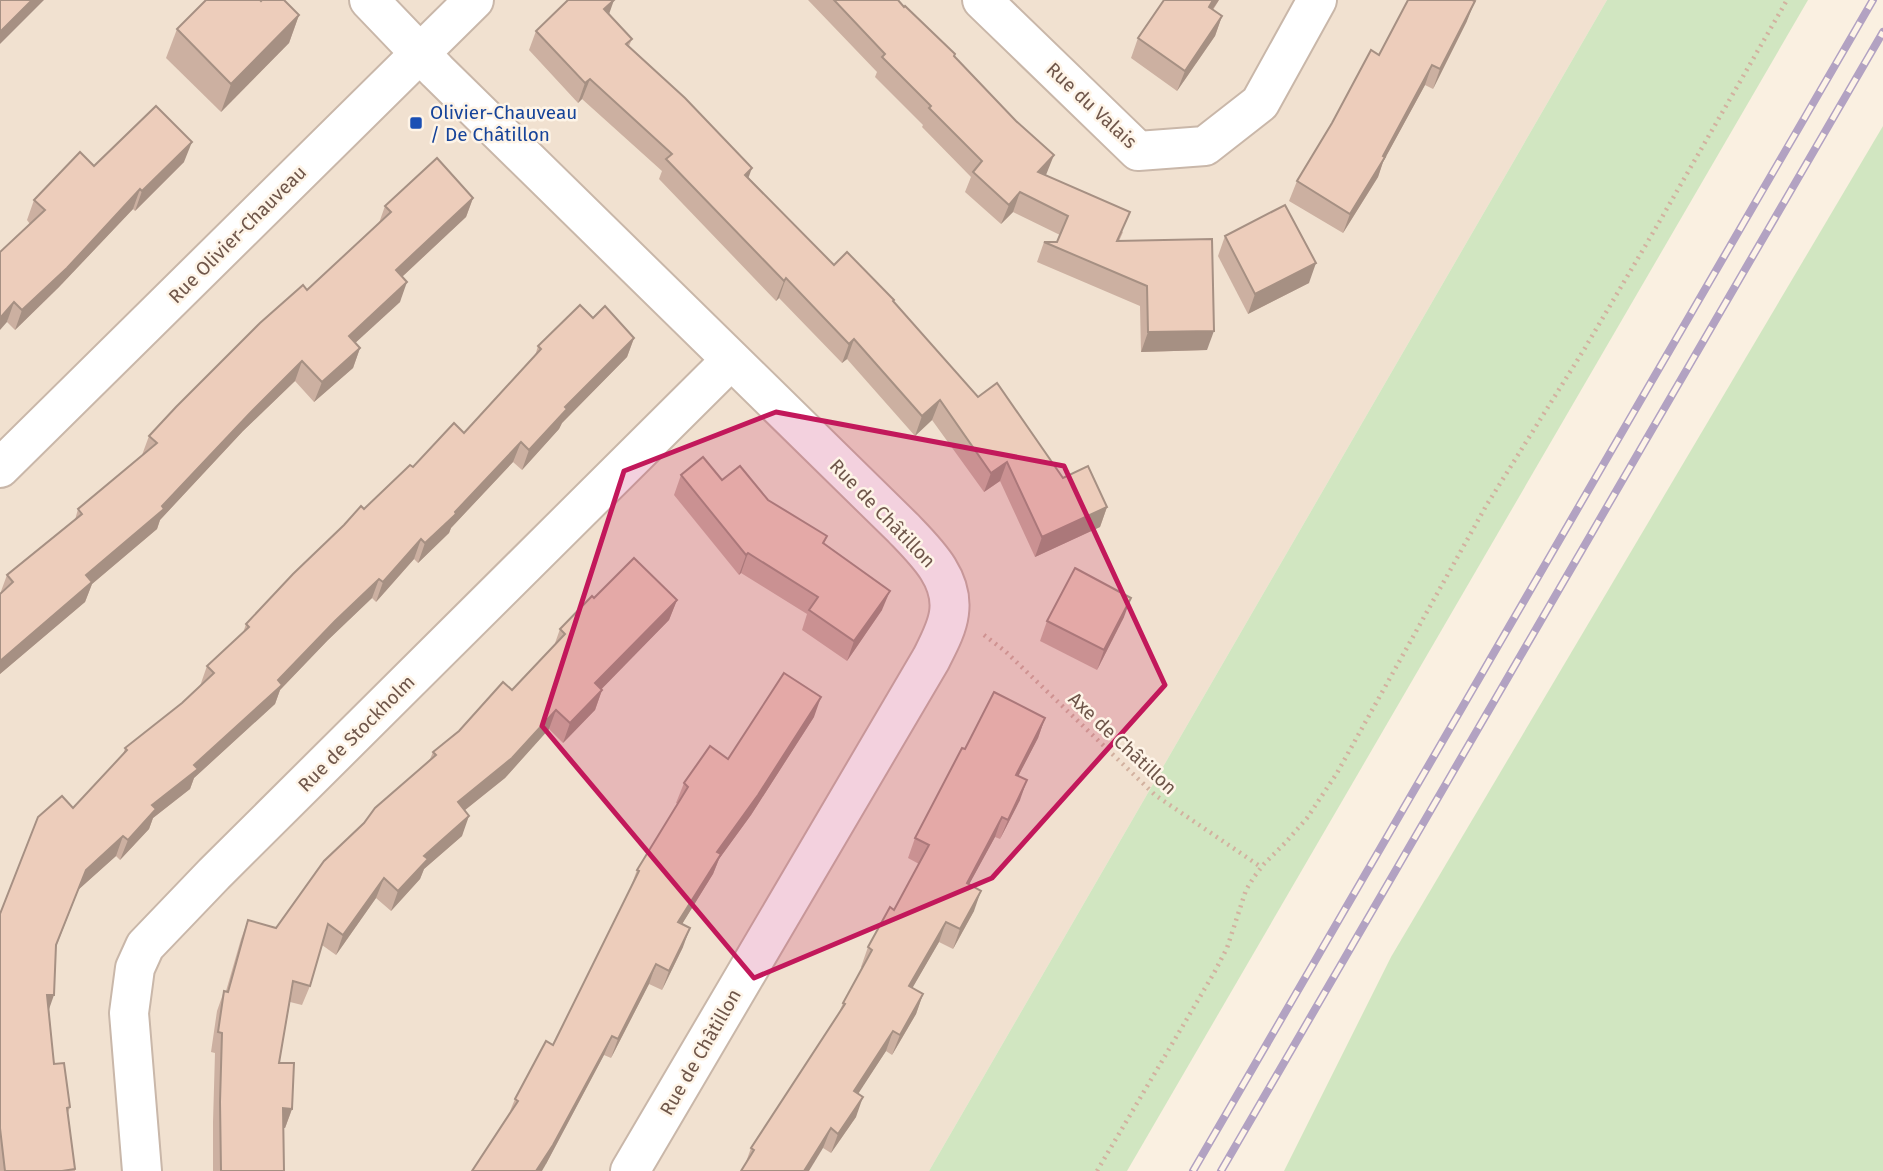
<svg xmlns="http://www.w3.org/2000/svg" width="1883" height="1171" font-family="'Fira Sans',sans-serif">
<rect width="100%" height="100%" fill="#faf0e1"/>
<polygon fill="#f1e1d0" points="0,0 1607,0 929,1171 0,1171"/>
<g fill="#d1e6c1">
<polygon points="1607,0 1808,0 1127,1171 929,1171"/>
<polygon points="1883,126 1883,1171 1284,1171 1391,957"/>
</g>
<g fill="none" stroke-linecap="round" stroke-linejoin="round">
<g stroke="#c9b7a9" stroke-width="42">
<g id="minor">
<path d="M369,0l68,71 466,457c22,23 51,50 46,85 -2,16 -11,32 -18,46l-301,512"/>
<polyline points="982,0 1138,151 1205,146 1260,103 1317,0"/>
<polyline points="0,468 474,0"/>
<polyline points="142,1171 129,1013 135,968 145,946 214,874 731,360"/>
</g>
</g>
<g stroke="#d2b19f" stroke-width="4.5" stroke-dasharray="2 5" stroke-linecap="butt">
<polyline points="984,635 1005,651 1155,795 1261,867"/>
<polyline points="1097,1171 1214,973 1227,948 1246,890 1254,877 1264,864 1285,843 1307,818 1337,773 1486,506 1585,348 1654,231 1787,0"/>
</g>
<use href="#minor" stroke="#fff" stroke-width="38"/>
<g stroke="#b2a2c2" stroke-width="8">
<g id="rail">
<polyline points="1193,1171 1873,0"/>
<polyline points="1221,1171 1883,32"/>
</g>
</g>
<use href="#rail" stroke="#fef4e7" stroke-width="5" stroke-dasharray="16" stroke-linecap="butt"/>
</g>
<g fill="#ccb0a1">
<polygon points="808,0 898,0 955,57 1046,175 1123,232 1119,241 1207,350 1141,352 1140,306 1037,262 1044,242 1057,242 1060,235 1013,212 1001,224 965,192 971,177 922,127 923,125 875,77 877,72"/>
<polygon points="1219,0 1213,10 1222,16 1215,36 1177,91 1131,58 1138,38"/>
<polygon points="299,15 289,43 221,112 166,58 177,29"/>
<polygon points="1467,21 1433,89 1425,85 1383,162 1378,177 1343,233 1289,201 1297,181 1379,55"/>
<polygon points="536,31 632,39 629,46 749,178 834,265 894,302 978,397 1063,478 1107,507 1100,527 1035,557 1000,481 984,492 932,420 915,436 847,359 842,363 779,298 776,301 659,179 662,171 582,99 578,103 529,50"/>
<polygon points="184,162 135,211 133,209 59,287 15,330 7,322 30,224 27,220 34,200 94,166"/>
<polygon points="473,198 466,217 402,277 400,302 355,343 360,348 353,368 314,402 295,381 243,431 160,520 157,529 92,584 85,602 0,674 0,594 7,575 75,520 78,509 142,455 149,436 379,223 385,206"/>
<polygon points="1225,236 1309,283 1248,314 1218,256"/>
<polygon points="593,318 634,338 627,357 562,423 559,429 522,470 513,462 451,528 449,533 418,563 414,559 376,602 372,598 328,640 280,690 275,704 194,778 190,789 153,818 149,829 120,860 116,856 78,890 56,947 49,1010 54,1064 70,1107 68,1113 75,1169 75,1171 0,1171 0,914 73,808 123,755 125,748 182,703 200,686 207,666 243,633 246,624 364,509 413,467 464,433 535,356 538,346"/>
<polygon points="681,475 722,480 768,500 827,536 824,544 882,610 847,661 802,630 807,614 741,573 739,575 674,495"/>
<polygon points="594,598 677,600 669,620 601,689 602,690 595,710 563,743 549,729 505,778 465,810 462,836 424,869 420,879 391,911 376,898 336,955 322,945 310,986 302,1005 290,1002 279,1063 292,1109 285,1128 283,1128 284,1171 213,1171 213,1122 215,1053 211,1052 217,1011 224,991 226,991 241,939 248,920 276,928 430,759 433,752 512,690 554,646 560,629"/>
<polygon points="1124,617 1097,670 1040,641 1047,621"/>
<polygon points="814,717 751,815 719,859 713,874 682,924 683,947 662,990 649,984 611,1058 604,1055 546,1164 508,1116 515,1099 553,1045 630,889 637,870 678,804 676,803 684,783 728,759"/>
<polygon points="1045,718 1038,738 1018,776 1020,800 1000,839 995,837 969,884 974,911 953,949 939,942 912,988 923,994 916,1014 892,1055 886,1051 858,1093 856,1117 831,1153 823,1148 746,1162 751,1148 838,1015 843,1003 862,968 861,967 868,947 894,910 919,864 908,858 915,838 965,749"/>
</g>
<g fill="#a69083">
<polygon points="32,0 44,0 0,44 0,32"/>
<polygon points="614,0 607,20 604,9"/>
<polygon points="1213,0 1219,0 1201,26 1209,7"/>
<polygon points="1475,1 1467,21 1433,89 1440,69"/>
<polygon points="299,15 289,43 221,112 231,84"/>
<polygon points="1222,16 1215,36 1177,91 1185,71"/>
<polygon points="1432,65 1425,85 1383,162 1378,177 1343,233 1350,214"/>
<polygon points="590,79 582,99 578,103 585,83"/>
<polygon points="192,142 184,162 135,211 142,191"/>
<polygon points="1054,155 1046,175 1031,192 1038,172"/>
<polygon points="752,168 745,187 745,175"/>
<polygon points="140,189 133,209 59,287 15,330 22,310"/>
<polygon points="1020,192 1013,212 1001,224 1009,205"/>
<polygon points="473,198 466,217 389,289 396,270"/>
<polygon points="1316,263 1309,283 1248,314 1255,294"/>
<polygon points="786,278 779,298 776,301 784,281"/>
<polygon points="407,282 400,302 342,355 349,336"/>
<polygon points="14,302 7,322 0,330 0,318"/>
<polygon points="1214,331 1207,350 1141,352 1148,332"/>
<polygon points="634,338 627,357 562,423 559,429 522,470 529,450 565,407"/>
<polygon points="854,339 847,359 842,363 849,344"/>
<polygon points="360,348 353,368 314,402 322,382"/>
<polygon points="302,361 295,381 243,431 160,520 157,529 92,584 85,602 0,674 0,661 86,575 162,506 251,412"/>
<polygon points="940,400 932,420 915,436 922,416"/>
<polygon points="521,442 513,462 451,528 449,533 418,563 425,543"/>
<polygon points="1007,462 1000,481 984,492 991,473"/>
<polygon points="1107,507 1100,527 1035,557 1042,537"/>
<polygon points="421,539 414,559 376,602 383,582"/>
<polygon points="748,553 741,573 739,575 746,555"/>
<polygon points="379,579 372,598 328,640 280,690 275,704 194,778 190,789 153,818 149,829 120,860 128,840 152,805 194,765 335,621"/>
<polygon points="890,591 882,610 847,661 854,641"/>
<polygon points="1131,598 1124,617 1097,670 1104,650"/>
<polygon points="677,600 669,620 588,703 595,683"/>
<polygon points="602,690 595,710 563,743 570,723"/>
<polygon points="821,697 814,717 751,815 719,859 713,874 671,942 678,922 717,852"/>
<polygon points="556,710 549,729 505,778 450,822 458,802"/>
<polygon points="1045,718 1038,738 1009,794 1016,775"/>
<polygon points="1027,780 1020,800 1000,839 1008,820"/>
<polygon points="469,816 462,836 424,869 420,879 391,911 398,891 424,856"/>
<polygon points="1002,817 995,837 959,903 967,883"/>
<polygon points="123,836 116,856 78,890 49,965 86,870"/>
<polygon points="384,878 376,898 336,955 343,935"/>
<polygon points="981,891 974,911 953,949 960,929"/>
<polygon points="946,922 939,942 902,1006 909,986"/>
<polygon points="690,928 683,947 662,990 669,971"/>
<polygon points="656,964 649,984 611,1058 618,1039"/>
<polygon points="923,994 916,1014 892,1055 900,1035"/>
<polygon points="47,995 54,995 47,1015"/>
<polygon points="893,1031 886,1051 847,1111 854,1091"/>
<polygon points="612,1036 604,1055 546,1164 542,1171 536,1171"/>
<polygon points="863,1097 856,1117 831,1153 838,1134"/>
<polygon points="283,1108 292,1109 285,1128 276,1128"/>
<polygon points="831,1128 823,1148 809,1171 804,1171"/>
</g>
<g fill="#edcdbb" stroke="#a69083" stroke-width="2">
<polygon points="0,0 32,0 0,32"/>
<polygon points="206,0 260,0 261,1 262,0 284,0 299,15 231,84 177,29"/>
<polygon points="568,0 614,0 604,9 632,39 626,44 685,98 752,168 745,175 834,265 847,252 894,300 893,301 978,397 997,383 1063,478 1088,466 1107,507 1042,537 1007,462 991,473 940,400 922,416 854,339 849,344 786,278 784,281 666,159 672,154 590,79 585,83 536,31"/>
<polygon points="834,0 898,0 904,7 905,6 955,54 954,56 1016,121 1054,155 1038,172 1130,212 1117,241 1212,239 1214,331 1148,332 1147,286 1044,242 1057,242 1068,216 1020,192 1009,205 973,172 982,161 929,108 931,106 882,57 885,54"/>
<polygon points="1164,0 1213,0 1209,7 1222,16 1185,71 1138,38"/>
<polygon points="1408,0 1472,0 1475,1 1440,69 1432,65 1383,156 1385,157 1350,214 1297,181 1332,123 1371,50 1379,55"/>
<polygon points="156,106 192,142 142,191 140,189 67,268 22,310 14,302 0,318 0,252 45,210 34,200 80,152 94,166"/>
<polygon points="437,158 473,198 396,270 407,282 349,336 360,348 322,382 302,361 251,412 162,506 164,509 86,575 92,582 0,661 0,594 13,582 7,575 82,514 78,509 157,443 149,436 176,407 260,323 303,285 307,290 391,212 385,206"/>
<polygon points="1285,205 1316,263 1255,294 1225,236"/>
<polygon points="580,305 593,318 605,306 634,338 565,407 567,409 529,450 521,442 455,512 456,514 425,543 421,539 383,582 379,579 335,621 278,680 282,685 194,765 198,769 152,805 156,809 128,840 123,836 86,870 56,945 54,995 47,995 54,1064 64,1063 70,1107 67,1108 75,1169 62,1171 5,1171 0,1128 0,914 38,817 62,796 73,808 127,750 125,748 182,703 214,673 207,666 249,627 246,624 293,574 344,525 361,506 364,509 410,465 413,467 454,423 464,433 541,349 538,346"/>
<polygon points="703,457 722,480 740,466 768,500 827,536 823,543 890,591 854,641 809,610 818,597 748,553 746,555 681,475"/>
<polygon points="634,558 677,600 595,683 602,690 570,723 556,710 512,758 458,802 469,816 424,856 428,859 398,891 384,878 343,935 328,924 310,986 293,981 279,1063 294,1063 292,1109 283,1108 284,1171 221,1171 220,1102 222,1033 218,1032 224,991 228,992 248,920 276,928 324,861 364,823 375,808 436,755 433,752 459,731 503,682 512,690 565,634 560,629 592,596 594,598"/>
<polygon points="1075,568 1131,598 1104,650 1047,621"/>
<polygon points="784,673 821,697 758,795 717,852 721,854 678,922 690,928 669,971 656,964 618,1039 612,1036 553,1145 536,1171 472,1171 518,1101 515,1099 546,1041 553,1045 639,871 637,870 688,787 684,783 710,746 728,759"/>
<polygon points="994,692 1045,718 1016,775 1027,780 1008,820 1002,817 967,883 981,891 960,929 946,922 909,986 923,994 900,1035 893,1031 854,1091 863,1097 838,1134 831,1128 804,1171 741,1171 754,1150 751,1148 845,1004 843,1003 872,950 868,947 890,907 894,910 929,845 915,838 962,748 965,749"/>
</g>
<path fill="#c2185b" fill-opacity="0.2" stroke="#c2185b" stroke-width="5" stroke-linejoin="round" d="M776,412l288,54 101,219 -173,193 -238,100 -212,-252 82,-255z"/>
<rect fill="#1a4fb4" stroke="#fef4e7" stroke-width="2.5" x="409" y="116" width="14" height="14" rx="3.5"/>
<g text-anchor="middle" stroke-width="5" stroke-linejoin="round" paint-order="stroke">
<g font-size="19" fill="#6f564a" stroke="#fef4e7">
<text transform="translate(1092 105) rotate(43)" y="7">Rue du Valais</text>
<text transform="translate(237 234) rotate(-45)" y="7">Rue Olivier-Chauveau</text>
<text transform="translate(883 513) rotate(46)" y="7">Rue de Châtillon</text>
<text transform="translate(356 733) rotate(-45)" y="7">Rue de Stockholm</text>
<text transform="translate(1123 743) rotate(43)" y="7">Axe de Châtillon</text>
<text transform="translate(700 1052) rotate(-60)" y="7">Rue de Châtillon</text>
</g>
<g font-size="19" fill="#164399" stroke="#fef4e7" text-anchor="start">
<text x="430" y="119">Olivier-Chauveau<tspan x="430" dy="22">/ De Châtillon</tspan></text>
</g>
</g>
</svg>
